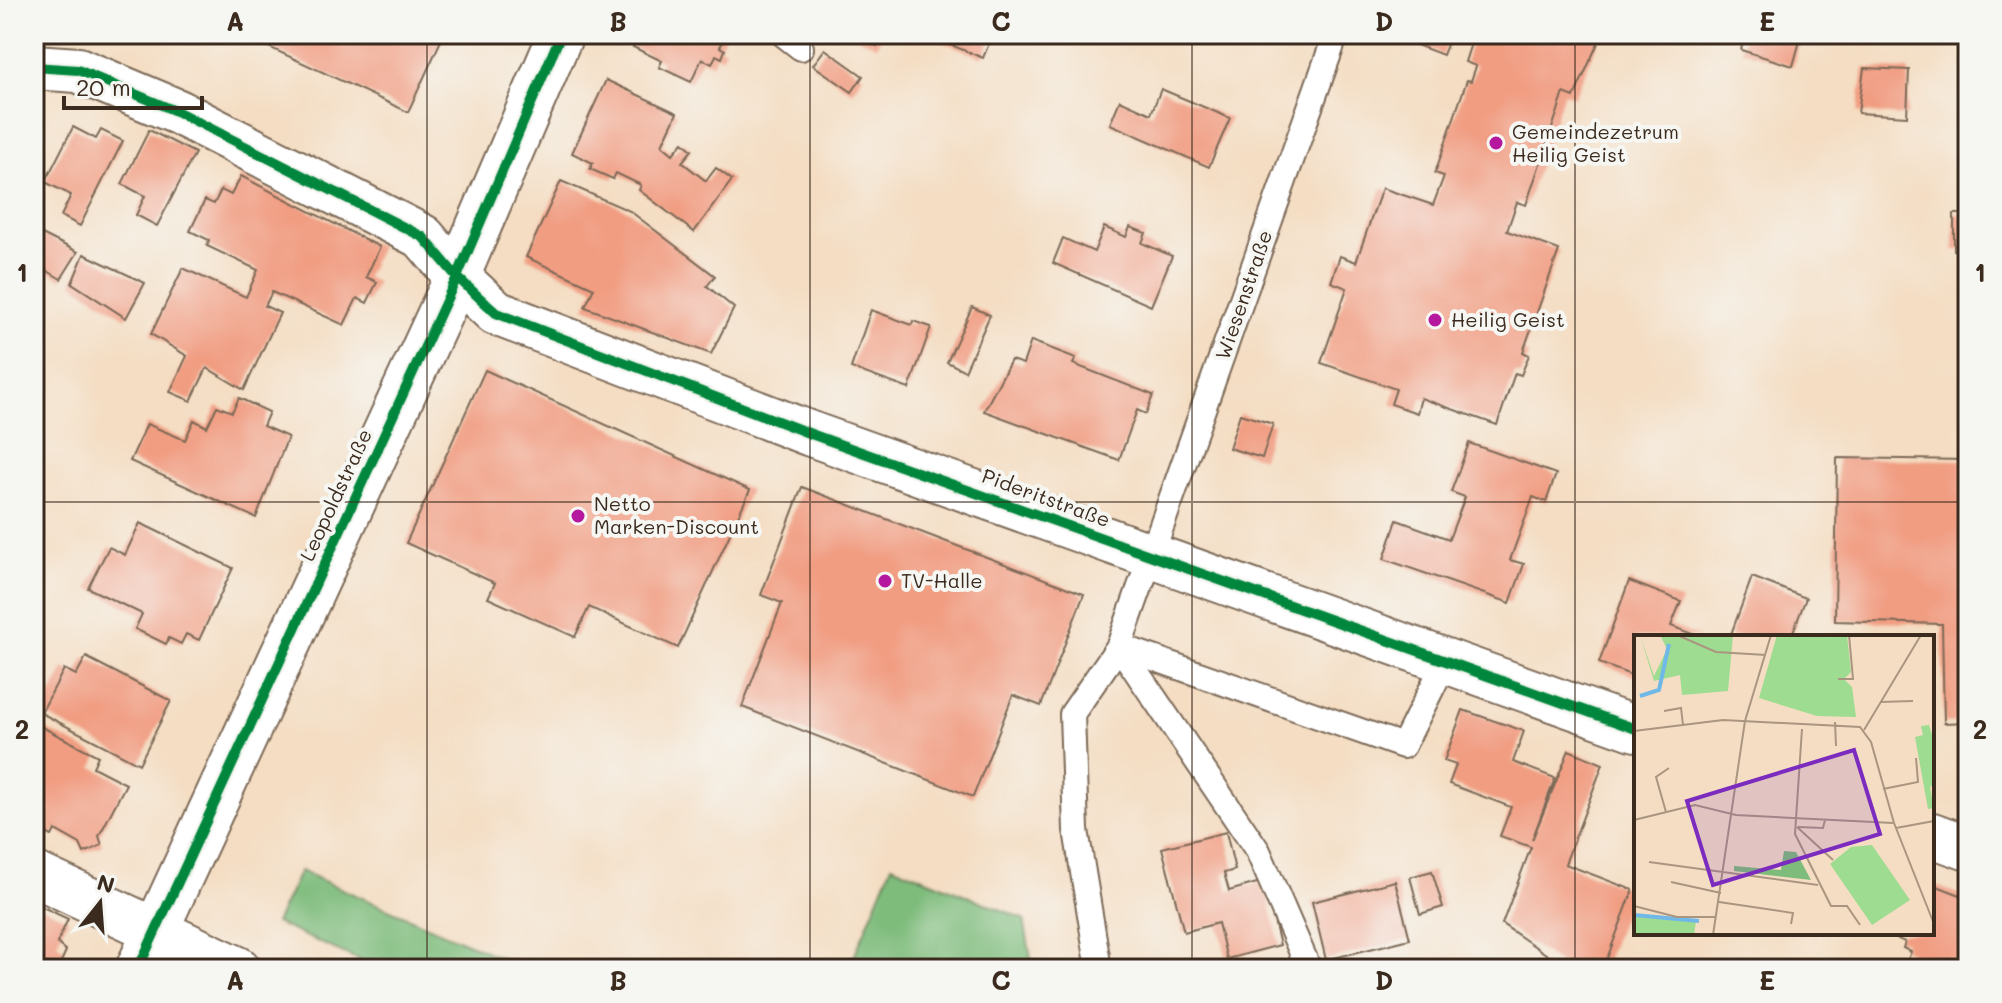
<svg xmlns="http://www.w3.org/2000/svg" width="2002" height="1003" font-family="Mali,sans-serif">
<rect width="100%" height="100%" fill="#f6f6f2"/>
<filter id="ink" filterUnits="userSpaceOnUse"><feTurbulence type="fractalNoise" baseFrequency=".0125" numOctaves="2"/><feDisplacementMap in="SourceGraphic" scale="16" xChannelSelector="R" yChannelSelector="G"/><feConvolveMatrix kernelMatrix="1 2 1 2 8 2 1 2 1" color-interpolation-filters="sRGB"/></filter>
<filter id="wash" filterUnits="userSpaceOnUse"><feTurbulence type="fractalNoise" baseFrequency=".006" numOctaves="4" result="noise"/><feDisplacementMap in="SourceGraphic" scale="32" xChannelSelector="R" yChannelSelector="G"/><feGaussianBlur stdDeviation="1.8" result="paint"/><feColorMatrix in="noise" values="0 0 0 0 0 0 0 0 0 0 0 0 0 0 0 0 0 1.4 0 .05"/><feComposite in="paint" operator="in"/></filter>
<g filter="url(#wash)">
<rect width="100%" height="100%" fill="#f4ddc2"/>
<g fill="#7ebc7b" stroke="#5c734c" stroke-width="2">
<polygon points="892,865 1024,919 1033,969 849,969"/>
<polygon points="300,871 527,969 380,969 275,923"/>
</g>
<g id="blocks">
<g fill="#f19d82">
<polygon points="241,34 444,34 408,112"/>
<polygon points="639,34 726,34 720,47 725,50 722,58 716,55 712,64 702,59 691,82 659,67 662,61 633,47"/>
<polygon points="849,34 882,34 877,46"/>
<polygon points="932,34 993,34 983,58 931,37"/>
<polygon points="1408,34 1451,34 1443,55 1406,41"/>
<polygon points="1474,34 1602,34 1574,97 1564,93 1526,205 1517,202 1507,231 1559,250 1523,352 1529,355 1521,375 1515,373 1497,425 1421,398 1417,413 1391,404 1396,389 1321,363 1347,288 1331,282 1340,256 1356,262 1382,188 1433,205 1444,176 1435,173 1467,80 1471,81 1476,66 1465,62"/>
<polygon points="1745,34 1802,34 1793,66 1741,50"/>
<polygon points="825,49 863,76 852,92 813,65"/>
<polygon points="1864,68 1909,70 1907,116 1858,113"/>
<polygon points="606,80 677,113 662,145 673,154 683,142 692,150 682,162 706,181 716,168 732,180 694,232 639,190 641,185 616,173 613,179 590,169 593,163 572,153"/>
<polygon points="1161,89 1230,118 1209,167 1110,124 1120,100 1151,114"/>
<polygon points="73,127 96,139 101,130 123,141 80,226 61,216 71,195 45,182"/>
<polygon points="149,130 195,153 157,226 136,215 145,196 122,184"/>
<polygon points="241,176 380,247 366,277 377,282 367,303 357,298 344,325 272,292 265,306 280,313 244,390 207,368 191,401 170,392 187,356 151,334 183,268 246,297 258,270 207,246 209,240 190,231 205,200 214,204 221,190 231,195"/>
<polygon points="561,181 630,211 715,276 707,286 734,308 711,354 585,307 594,288 526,257"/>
<rect x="1954" y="214" width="14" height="36"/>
<polygon points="1104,227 1126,237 1130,227 1146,233 1142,243 1172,256 1151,306 1053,263 1063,238 1094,252"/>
<polygon points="42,234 78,252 61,279 34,263 34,247"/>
<polygon points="84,254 145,283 126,318 72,283"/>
<polygon points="972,307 990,315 965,371 947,362"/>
<polygon points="871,310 912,325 913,321 931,327 909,389 851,368"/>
<polygon points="1031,341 1076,358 1073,364 1153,395 1146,414 1137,410 1119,460 984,411 1011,360 1023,364"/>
<polygon points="485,370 750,490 678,648 589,607 575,637 488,598 495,583 406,543"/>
<polygon points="239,398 269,412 263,426 288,437 256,518 130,461 147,424 185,440 194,420 207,427 217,406 232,412"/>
<polygon points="1240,414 1273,424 1262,458 1229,448"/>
<polygon points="1469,443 1556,474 1546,502 1533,497 1510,560 1524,564 1510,603 1384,559 1397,520 1449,539 1465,497 1451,492"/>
<polygon points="1837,458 1968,460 1968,536 1962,536 1961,555 1966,555 1968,722 1944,723 1942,624 1835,621"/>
<polygon points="802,487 1084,594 1041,706 1013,695 973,797 742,707 782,603 761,595"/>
<polygon points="140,523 233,568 199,640 186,634 181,644 169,638 166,644 135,629 142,614 88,588 109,547 125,555"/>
<polygon points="1752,577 1806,598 1791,637 1730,637"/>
<polygon points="1629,581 1681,601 1671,626 1700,637 1636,637 1636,677 1599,663"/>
<polygon points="86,657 171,701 139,764 41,713 64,669 76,675"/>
<polygon points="1463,710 1524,731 1513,762 1555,778 1532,840 1569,750 1603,764 1565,864 1633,890 1603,969 1568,969 1502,924 1531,847 1500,836 1511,807 1449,784 1456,765 1444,761"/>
<polygon points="38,725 98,756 93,767 126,784 99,836 102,845 84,853 80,844 55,830 52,836 34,826 34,733"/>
<polygon points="1226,832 1235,870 1224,873 1229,891 1264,881 1280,945 1227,959 1218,923 1184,932 1162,848"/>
<polygon points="1432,871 1443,907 1420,914 1410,877"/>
<polygon points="1395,881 1410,939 1326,960 1312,902"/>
<polygon points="1932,884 1968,898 1968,955 1964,964 1949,958 1945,969 1904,969 1911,952 1903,948 1905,942 1898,939 1901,933 1932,933"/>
<polygon points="34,903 68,919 57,943 66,951 59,966 47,963 44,969 34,969"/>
</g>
</g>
</g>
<g filter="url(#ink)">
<use href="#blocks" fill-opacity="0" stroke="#7c6957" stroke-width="2"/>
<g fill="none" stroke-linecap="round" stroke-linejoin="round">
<g stroke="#7c6957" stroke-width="28">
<g id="service">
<polyline points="783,34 801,48"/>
<polyline points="1119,646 1403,746 1446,660"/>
<polyline points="1119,646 1258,851 1309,969"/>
<polyline points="1099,969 1076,830 1072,714 1119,646 1336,34"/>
</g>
</g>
<g stroke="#7c6957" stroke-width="48">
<g id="minor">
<polyline points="34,67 78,70 178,112 423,237 457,277 496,313 811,434 1636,729"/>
<polyline points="1932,835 1968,848"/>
<polyline points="34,874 238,969"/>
<polyline points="138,969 457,277 561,34"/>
</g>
</g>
<use href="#service" stroke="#fff" stroke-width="24"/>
<use href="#minor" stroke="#fff" stroke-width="44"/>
<g stroke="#f6f6f2" stroke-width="15">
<g id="cycleway">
<polyline points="34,67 78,70 178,112 423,237 457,277 496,313 811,434 1636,729"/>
<polyline points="138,969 457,277 561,34"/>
</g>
</g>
<use href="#cycleway" stroke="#00873e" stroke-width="10"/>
</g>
</g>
<path fill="none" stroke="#3b2a1e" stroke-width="2" stroke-opacity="0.55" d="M427,34v935M810,34v935M1192,34v935M1575,34v935M34,502h1934"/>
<g fill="#b5179e" stroke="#f6f6f2" stroke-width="3">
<circle cx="1496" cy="143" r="8"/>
<circle cx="1435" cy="320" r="8"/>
<circle cx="578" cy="516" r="8"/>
<circle cx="885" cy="581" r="8"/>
</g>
<g text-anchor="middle" stroke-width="8" stroke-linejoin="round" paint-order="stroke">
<g font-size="20" fill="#3b2a1e" stroke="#f6f6f2" text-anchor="start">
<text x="1512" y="139">Gemeindezetrum<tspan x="1512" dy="23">Heilig Geist</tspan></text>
<text x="1451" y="327">Heilig Geist</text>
<text x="594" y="511">Netto<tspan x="594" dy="23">Marken-Discount</tspan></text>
<text x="901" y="588">TV-Halle</text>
</g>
<g font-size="20" fill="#3b2a1e" stroke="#f6f6f2">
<text transform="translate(1244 295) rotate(-71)" y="7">Wiesenstraße</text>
<text transform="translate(336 495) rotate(-65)" y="7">Leopoldstraße</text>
<text transform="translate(1046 498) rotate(20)" y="7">Pideritstraße</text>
</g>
</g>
<g transform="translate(1634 635)">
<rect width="300" height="300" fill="#f4ddc2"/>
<path d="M6,0l14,41 13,-27 -7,-14h73l-5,56 -46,4 -2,-20 -26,6zM143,0h70l4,37 -7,7 8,8 4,30 -39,-1 -58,-18zM295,90l5,16v44l-4,2 4,21 -6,1 -13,-72 8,-2 -2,-9zM238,210l38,55 -38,25 -42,-61 21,-17zM0,280l62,6 -2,14h-60z" fill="#9edc91"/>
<path d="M150,216l12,1 15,28 -77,-9v-5l47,4z" fill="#7ebc7b"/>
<path fill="none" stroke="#70b8e8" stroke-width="4" d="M6,61l19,-6 10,-46M0,280l65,6"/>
<path fill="none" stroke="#aa9580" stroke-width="2" d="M43,0l39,17 50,3M204,44h15l-4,-44M246,67l33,-1M30,76l17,-3 2,17M111,86l26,-86M201,87l1,24M168,94l-7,105 36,72h16l13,19M230,95l57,-95M0,96l89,-11 137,7 11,15 23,81 40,101M249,154l35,-7 -2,-24M32,177l-10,-35 13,-9M0,185l61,-15 41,10 157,8M163,192l36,33M164,192l25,1 2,-8M262,193l38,-7M15,227l169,23M37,247l50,11M85,267l74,11 -2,11M0,271l43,11h39M79,300l32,-214"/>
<path fill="#7b2cbf" fill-opacity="0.15" stroke="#7b2cbf" stroke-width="4" d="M220,115l26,84 -167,51 -26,-84z"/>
<rect width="300" height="300" fill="none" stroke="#3b2a1e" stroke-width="4"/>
</g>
<rect width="2002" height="1003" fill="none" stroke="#f6f6f2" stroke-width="88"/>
<g transform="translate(100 903) rotate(17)" stroke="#f6f6f2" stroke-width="6" paint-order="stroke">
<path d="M0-6L14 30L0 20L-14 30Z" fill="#3b2a1e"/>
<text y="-12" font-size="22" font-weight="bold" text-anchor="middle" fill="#3b2a1e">N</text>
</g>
<path d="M64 96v12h138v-12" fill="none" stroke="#3b2a1e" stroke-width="4"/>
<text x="76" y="96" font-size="24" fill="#3b2a1e" stroke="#f6f6f2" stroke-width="6" paint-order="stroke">20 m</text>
<rect x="44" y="44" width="1914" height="915" fill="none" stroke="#3b2a1e" stroke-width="3"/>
<g font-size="26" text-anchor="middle" font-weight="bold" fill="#3b2a1e">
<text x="235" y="31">A</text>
<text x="618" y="31">B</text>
<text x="1001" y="31">C</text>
<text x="1384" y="31">D</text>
<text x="1767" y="31">E</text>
<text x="22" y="282">1</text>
<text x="1980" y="282">1</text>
<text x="22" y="739">2</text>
<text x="1980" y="739">2</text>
<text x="235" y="990">A</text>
<text x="618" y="990">B</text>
<text x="1001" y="990">C</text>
<text x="1384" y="990">D</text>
<text x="1767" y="990">E</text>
</g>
</svg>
